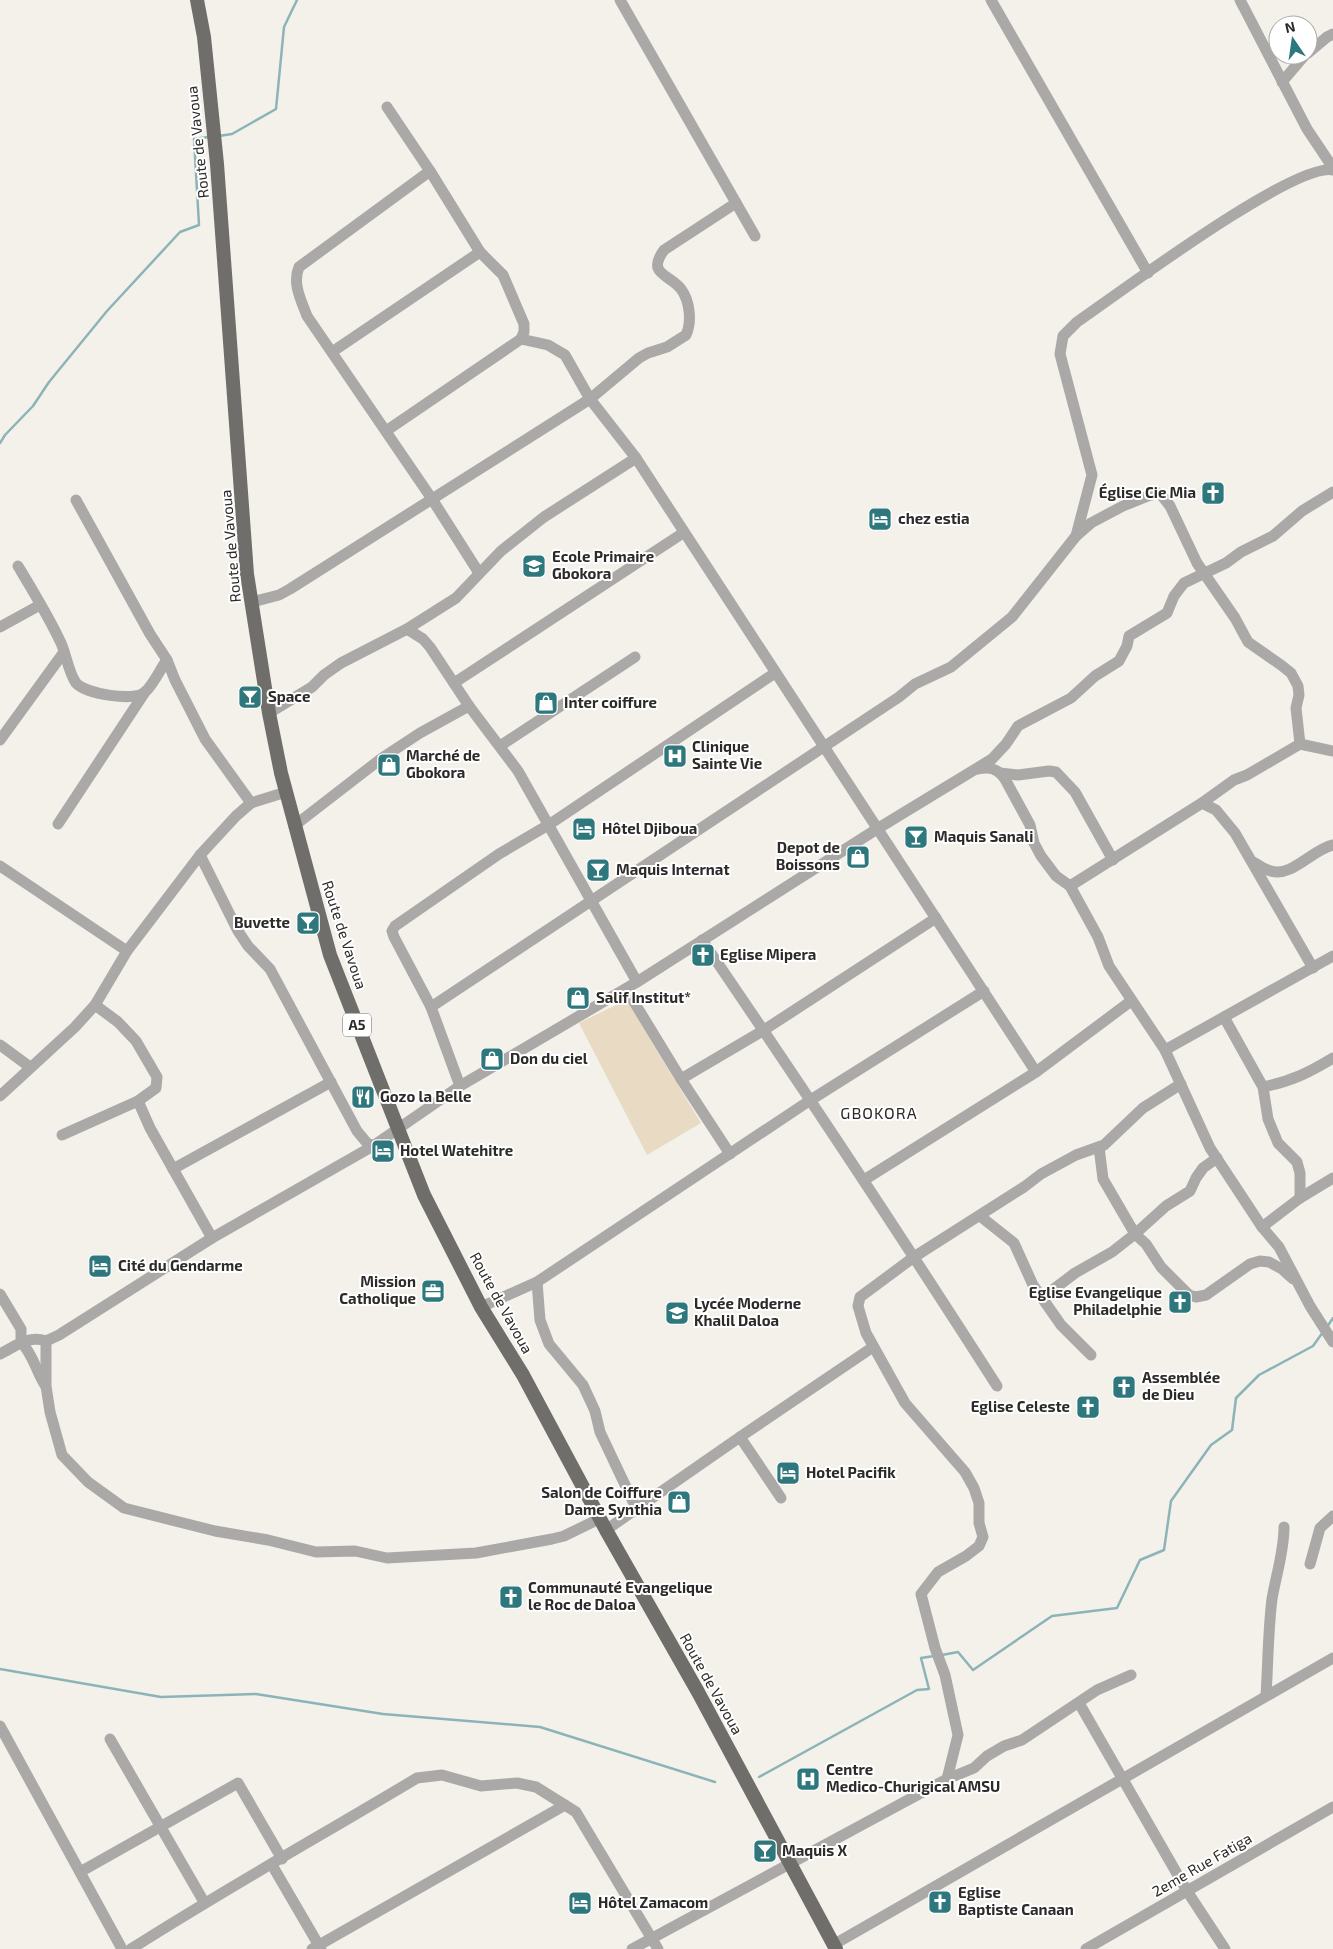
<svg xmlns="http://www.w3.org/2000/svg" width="1333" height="1949" font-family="'Exo 2',sans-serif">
<rect width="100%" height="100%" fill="#f4f1eb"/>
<polygon fill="#e9dbc3" points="626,1000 701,1123 647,1155 579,1023"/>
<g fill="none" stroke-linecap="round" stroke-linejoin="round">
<g stroke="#8cb4b8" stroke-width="2.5">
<polyline points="219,136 232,134 276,109 284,27 297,0"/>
<polyline points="0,443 5,435 33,406 49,382 107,311 180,232 199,225 194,139 209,137"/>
<polyline points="1327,1327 1333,1318"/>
<polyline points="942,1655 958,1652 973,1670 1052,1616 1117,1608 1140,1560 1164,1550 1171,1501 1211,1445 1232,1430 1236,1398 1259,1375 1313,1346 1323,1332"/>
<polyline points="0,1669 161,1697 256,1694 383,1714 540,1727 715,1782"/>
<polyline points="759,1777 917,1690 929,1689 921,1658 934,1656"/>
</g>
<g stroke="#aba9a7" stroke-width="11">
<polyline points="620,0 755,236"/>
<polyline points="991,0 1148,273"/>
<polyline points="1240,0 1307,129 1333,168"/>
<polyline points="1308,53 1327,37 1333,34"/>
<polyline points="1282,82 1305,55"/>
<path d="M430,171l-131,96c-7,16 2,33 8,49l125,183 47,74"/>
<polyline points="521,339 548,345 565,355 590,399 636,458 1036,1072"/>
<polyline points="332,352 480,252"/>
<polyline points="386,431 521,339 524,332 524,324 503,275 480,252 430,171 387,107"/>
<polyline points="76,500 150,634 167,660 175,680 205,739 251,803"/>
<path d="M1076,536l16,-61 -32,-121 3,-18 14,-14c41,-28 217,-160 256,-152"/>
<path d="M18,566c15,25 31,51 43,77 5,11 8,31 15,40 10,11 58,19 69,9 9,-8 15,-23 22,-32"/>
<path d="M252,602l27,-7 11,-6 300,-190 49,-41 9,-5 19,-6 19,-12c6,-13 4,-34 -5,-46 -11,-15 -35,-14 -17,-39l72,-47"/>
<polyline points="0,627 40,605"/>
<polyline points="407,629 423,639 430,647 469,706 518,771 637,982"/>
<polyline points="454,683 683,533"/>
<polyline points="269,713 312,687 324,675 341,663 407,629 456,598 501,551 544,517 636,458"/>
<polyline points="0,740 64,652"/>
<polyline points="500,746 635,657"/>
<path d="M978,769c12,-3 20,0 27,10l25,46 4,18 7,13 15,20 14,10 28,51 11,29 56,84 45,98 52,79 17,20 31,59 23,36"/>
<polyline points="1000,773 1018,775 1049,771 1056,772 1075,792 1113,860"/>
<polyline points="1202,803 1216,810 1235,833 1313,968"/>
<polyline points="58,824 145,692"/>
<polyline points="294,826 382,758 420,733 469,706"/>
<polyline points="200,855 238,931 248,946 270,969 357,1131 367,1143 373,1146"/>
<path d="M1253,862c6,3 12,8 18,9 20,7 42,-22 62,-26"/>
<polyline points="0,866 127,951"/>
<polyline points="1070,886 1202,803 1234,780 1247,775 1300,744 1333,751"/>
<path d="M702,940c101,148 199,296 295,446"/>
<polyline points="626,989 681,1079 730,1154"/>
<polyline points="95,1005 118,1022 136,1041 157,1077 156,1088 138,1101 150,1128 212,1238"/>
<polyline points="431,1007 394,937 392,931 395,926 499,854 550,824 775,673"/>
<polyline points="1224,1017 1263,1087 1268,1119 1278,1143 1297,1162 1300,1173 1300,1198"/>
<polyline points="0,1045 30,1067"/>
<polyline points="1165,1050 1333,956"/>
<polyline points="681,1079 764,1030 936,918"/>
<polyline points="460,1086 431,1007 899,697 915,684 951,667 1012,617 1076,536 1091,523 1123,506 1148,496 1158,493 1163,497 1170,506 1197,563 1235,618 1248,642 1281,665 1291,673 1298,686 1299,695 1296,708 1300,744"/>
<path d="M1263,1087c29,-6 45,-14 70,-29"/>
<polyline points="0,1096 75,1027 95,1005 127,951 200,855 236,816 251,803 286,792"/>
<polyline points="62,1135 138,1101"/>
<polyline points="1099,1147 1103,1179 1135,1234 1146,1244 1161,1267 1189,1295 1196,1297 1206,1295 1250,1264 1260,1261 1269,1262 1282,1269 1293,1279"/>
<polyline points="173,1169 331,1082"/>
<polyline points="864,1180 1036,1072 1131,1001"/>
<polyline points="980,1216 1014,1243 1033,1285 1061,1325 1091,1355"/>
<polyline points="1262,1227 1300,1198 1333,1178"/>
<polyline points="537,1282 540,1320 549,1344 583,1385 595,1411 600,1432 636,1508"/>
<path d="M0,1294l21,35v13c12,12 15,29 24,43"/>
<polyline points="1042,1298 1075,1273 1112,1252 1135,1234 1166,1206 1190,1191 1196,1178 1203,1168 1217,1158"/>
<polyline points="481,1307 537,1282 809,1101 984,991"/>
<polyline points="46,1341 46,1386 50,1412 62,1455 88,1482 124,1508 215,1531 268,1540 316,1552 355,1551 387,1558 476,1553 552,1539 564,1536 601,1518"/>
<path d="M0,1354c16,-8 28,-19 46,-13l13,-6 153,-97 161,-92 87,-60 177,-104 240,-153 115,-70 14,-15 12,-18 53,-28 24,-22 24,-15 8,-15 2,-10 38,-23 7,-17 10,-13 42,-20 15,-11 32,-16 29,-25 31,-19"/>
<polyline points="740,1437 873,1347"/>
<polyline points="606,1530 740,1437 781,1498"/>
<polyline points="1310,1564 1320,1528 1333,1516"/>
<path d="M1266,1696c2,-32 2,-65 6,-97 4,-24 12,-47 12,-72"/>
<polyline points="1079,1703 1187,1891 1225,1949"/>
<polyline points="0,1726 122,1949"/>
<polyline points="110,1739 204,1902"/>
<polyline points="947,1779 958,1735 945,1675 935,1648 921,1594 938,1572 966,1556 979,1546 983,1537 979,1523 979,1503 974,1488 965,1472 905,1403 866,1333 858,1306 860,1297 914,1257 1024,1187 1041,1174 1076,1155 1104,1145 1143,1108 1181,1084"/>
<polyline points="272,1865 321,1949"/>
<polyline points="80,1872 238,1783 282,1859"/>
<polyline points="833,1945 1333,1658"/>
<path d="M131,1949c94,-60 191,-114 286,-171l25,-3 39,11 36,-3 19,4 40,25 82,137"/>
<polyline points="312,1949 565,1805"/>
<polyline points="632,1949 947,1779 974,1768 987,1756 1004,1746 1022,1740 1097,1690 1131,1675"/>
<polyline points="1086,1949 1333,1807"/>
</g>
<polyline stroke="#706e6a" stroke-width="14" points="197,0 204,37 217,164 247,574 269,713 281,773 330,955 424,1195 481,1307 523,1375 606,1530 698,1692 836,1949"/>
</g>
<defs>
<g id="church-square" transform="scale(1.25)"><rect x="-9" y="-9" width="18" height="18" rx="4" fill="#2e777d" stroke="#fff"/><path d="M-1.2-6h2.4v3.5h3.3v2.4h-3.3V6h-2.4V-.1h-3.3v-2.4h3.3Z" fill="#fff"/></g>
<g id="hotel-square" transform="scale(1.25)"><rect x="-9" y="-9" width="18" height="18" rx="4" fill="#2e777d" stroke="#fff"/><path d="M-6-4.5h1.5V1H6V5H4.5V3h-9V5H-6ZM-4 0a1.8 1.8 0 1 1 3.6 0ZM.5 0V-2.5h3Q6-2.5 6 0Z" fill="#fff"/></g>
<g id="school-square" transform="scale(1.25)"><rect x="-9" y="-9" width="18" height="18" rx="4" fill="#2e777d" stroke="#fff"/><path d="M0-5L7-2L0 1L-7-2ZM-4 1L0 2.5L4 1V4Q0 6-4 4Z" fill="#fff"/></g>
<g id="bar-square" transform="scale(1.25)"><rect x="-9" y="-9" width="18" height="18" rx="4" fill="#2e777d" stroke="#fff"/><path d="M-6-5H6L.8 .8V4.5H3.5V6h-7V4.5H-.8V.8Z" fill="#fff"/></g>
<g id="shop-square" transform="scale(1.25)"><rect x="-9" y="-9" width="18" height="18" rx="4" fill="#2e777d" stroke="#fff"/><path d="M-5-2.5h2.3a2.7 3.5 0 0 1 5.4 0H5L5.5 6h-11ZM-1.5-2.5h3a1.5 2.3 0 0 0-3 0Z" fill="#fff"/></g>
<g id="hospital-square" transform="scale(1.25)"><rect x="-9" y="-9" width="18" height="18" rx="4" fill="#2e777d" stroke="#fff"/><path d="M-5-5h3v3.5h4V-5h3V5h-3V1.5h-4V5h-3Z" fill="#fff"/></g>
<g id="restaurant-square" transform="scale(1.25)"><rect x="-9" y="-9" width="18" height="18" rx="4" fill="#2e777d" stroke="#fff"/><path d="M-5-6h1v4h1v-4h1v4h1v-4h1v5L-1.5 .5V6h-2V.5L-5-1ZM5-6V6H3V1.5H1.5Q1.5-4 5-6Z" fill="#fff"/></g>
<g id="office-square" transform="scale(1.25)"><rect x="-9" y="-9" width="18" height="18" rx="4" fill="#2e777d" stroke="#fff"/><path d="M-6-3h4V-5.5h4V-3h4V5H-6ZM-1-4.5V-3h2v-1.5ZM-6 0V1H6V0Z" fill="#fff"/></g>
</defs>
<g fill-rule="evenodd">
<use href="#church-square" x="1213" y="493"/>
<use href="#hotel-square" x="880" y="519"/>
<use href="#school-square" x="534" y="566"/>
<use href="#bar-square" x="250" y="697"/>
<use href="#shop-square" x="546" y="703"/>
<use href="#hospital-square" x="675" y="756"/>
<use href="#shop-square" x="389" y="765"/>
<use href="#hotel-square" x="584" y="829"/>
<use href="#bar-square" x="916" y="837"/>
<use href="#shop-square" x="858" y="857"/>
<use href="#bar-square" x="598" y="870"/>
<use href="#bar-square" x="308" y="923"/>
<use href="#church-square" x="703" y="955"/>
<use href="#shop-square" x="578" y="998"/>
<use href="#shop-square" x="492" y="1059"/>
<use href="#restaurant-square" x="363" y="1097"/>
<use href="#hotel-square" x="383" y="1151"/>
<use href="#hotel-square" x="100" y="1266"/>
<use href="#office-square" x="433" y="1291"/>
<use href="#church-square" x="1180" y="1302"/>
<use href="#school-square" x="677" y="1313"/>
<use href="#church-square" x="1124" y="1387"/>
<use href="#church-square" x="1088" y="1407"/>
<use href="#hotel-square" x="788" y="1473"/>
<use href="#shop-square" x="679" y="1502"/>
<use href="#church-square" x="511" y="1597"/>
<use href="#hospital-square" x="808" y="1779"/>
<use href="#bar-square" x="765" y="1851"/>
<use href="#church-square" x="940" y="1902"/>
<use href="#hotel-square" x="580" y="1903"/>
</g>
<g text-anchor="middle" stroke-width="4" stroke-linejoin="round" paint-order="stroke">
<rect fill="#fff" stroke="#6b6b69" stroke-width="1" x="343" y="1013.5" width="28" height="23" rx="4"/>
<g font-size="14" font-weight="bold" fill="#2c2b29">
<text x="357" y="1030">A5</text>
</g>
<g font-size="15" fill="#2c2b29" stroke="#fff">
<text transform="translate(198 142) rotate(-96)" y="5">Route de Vavoua</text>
<text transform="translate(231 546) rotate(-95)" y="5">Route de Vavoua</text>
<text transform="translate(344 935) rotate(72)" y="5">Route de Vavoua</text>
<text transform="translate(501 1303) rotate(61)" y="5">Route de Vavoua</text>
<text transform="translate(711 1684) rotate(61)" y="5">Route de Vavoua</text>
<text transform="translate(1202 1865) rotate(-30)" y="5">2eme Rue Fatiga</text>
</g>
<g font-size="15" font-weight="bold" fill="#2c2b29" stroke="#fff" text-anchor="start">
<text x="1196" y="498" text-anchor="end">Église Cie Mia</text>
<text x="898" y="524">chez estia</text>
<text x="552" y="562">Ecole Primaire<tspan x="552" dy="17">Gbokora</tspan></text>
<text x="268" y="702">Space</text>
<text x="564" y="708">Inter coiffure</text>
<text x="692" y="752">Clinique<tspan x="692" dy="17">Sainte Vie</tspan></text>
<text x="406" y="761">Marché de<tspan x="406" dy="17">Gbokora</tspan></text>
<text x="602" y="834">Hôtel Djiboua</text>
<text x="934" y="842">Maquis Sanali</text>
<text x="840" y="853" text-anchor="end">Depot de<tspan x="840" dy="17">Boissons</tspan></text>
<text x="616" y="875">Maquis Internat</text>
<text x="290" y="928" text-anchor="end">Buvette</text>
<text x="720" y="960">Eglise Mipera</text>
<text x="596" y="1003">Salif Institut*</text>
<text x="510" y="1064">Don du ciel</text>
<text x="380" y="1102">Gozo la Belle</text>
<text x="400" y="1156">Hotel Watehitre</text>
<text x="118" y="1271">Cité du Gendarme</text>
<text x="416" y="1287" text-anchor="end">Mission<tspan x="416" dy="17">Catholique</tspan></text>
<text x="1162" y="1298" text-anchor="end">Eglise Evangelique<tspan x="1162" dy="17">Philadelphie</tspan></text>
<text x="694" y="1309">Lycée Moderne<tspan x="694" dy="17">Khalil Daloa</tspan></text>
<text x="1142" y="1383">Assemblée<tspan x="1142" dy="17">de Dieu</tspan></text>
<text x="1070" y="1412" text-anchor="end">Eglise Celeste</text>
<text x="806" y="1478">Hotel Pacifik</text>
<text x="662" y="1498" text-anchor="end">Salon de Coiffure<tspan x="662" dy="17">Dame Synthia</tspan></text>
<text x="528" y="1593">Communauté Evangelique<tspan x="528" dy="17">le Roc de Daloa</tspan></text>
<text x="826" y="1775">Centre<tspan x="826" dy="17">Medico-Churigical AMSU</tspan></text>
<text x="782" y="1856">Maquis X</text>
<text x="958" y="1898">Eglise<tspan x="958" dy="17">Baptiste Canaan</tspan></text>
<text x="598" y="1908">Hôtel Zamacom</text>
</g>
<g font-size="16" letter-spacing="1" fill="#2c2b29" stroke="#fff">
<text x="879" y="1119">GBOKORA</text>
</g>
</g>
<g transform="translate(1293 40) rotate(347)"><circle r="24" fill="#ffffff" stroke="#abaaa9"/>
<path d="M0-4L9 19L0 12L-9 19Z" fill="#2e777d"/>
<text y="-8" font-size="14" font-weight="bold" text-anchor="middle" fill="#2c2b29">N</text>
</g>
</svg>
